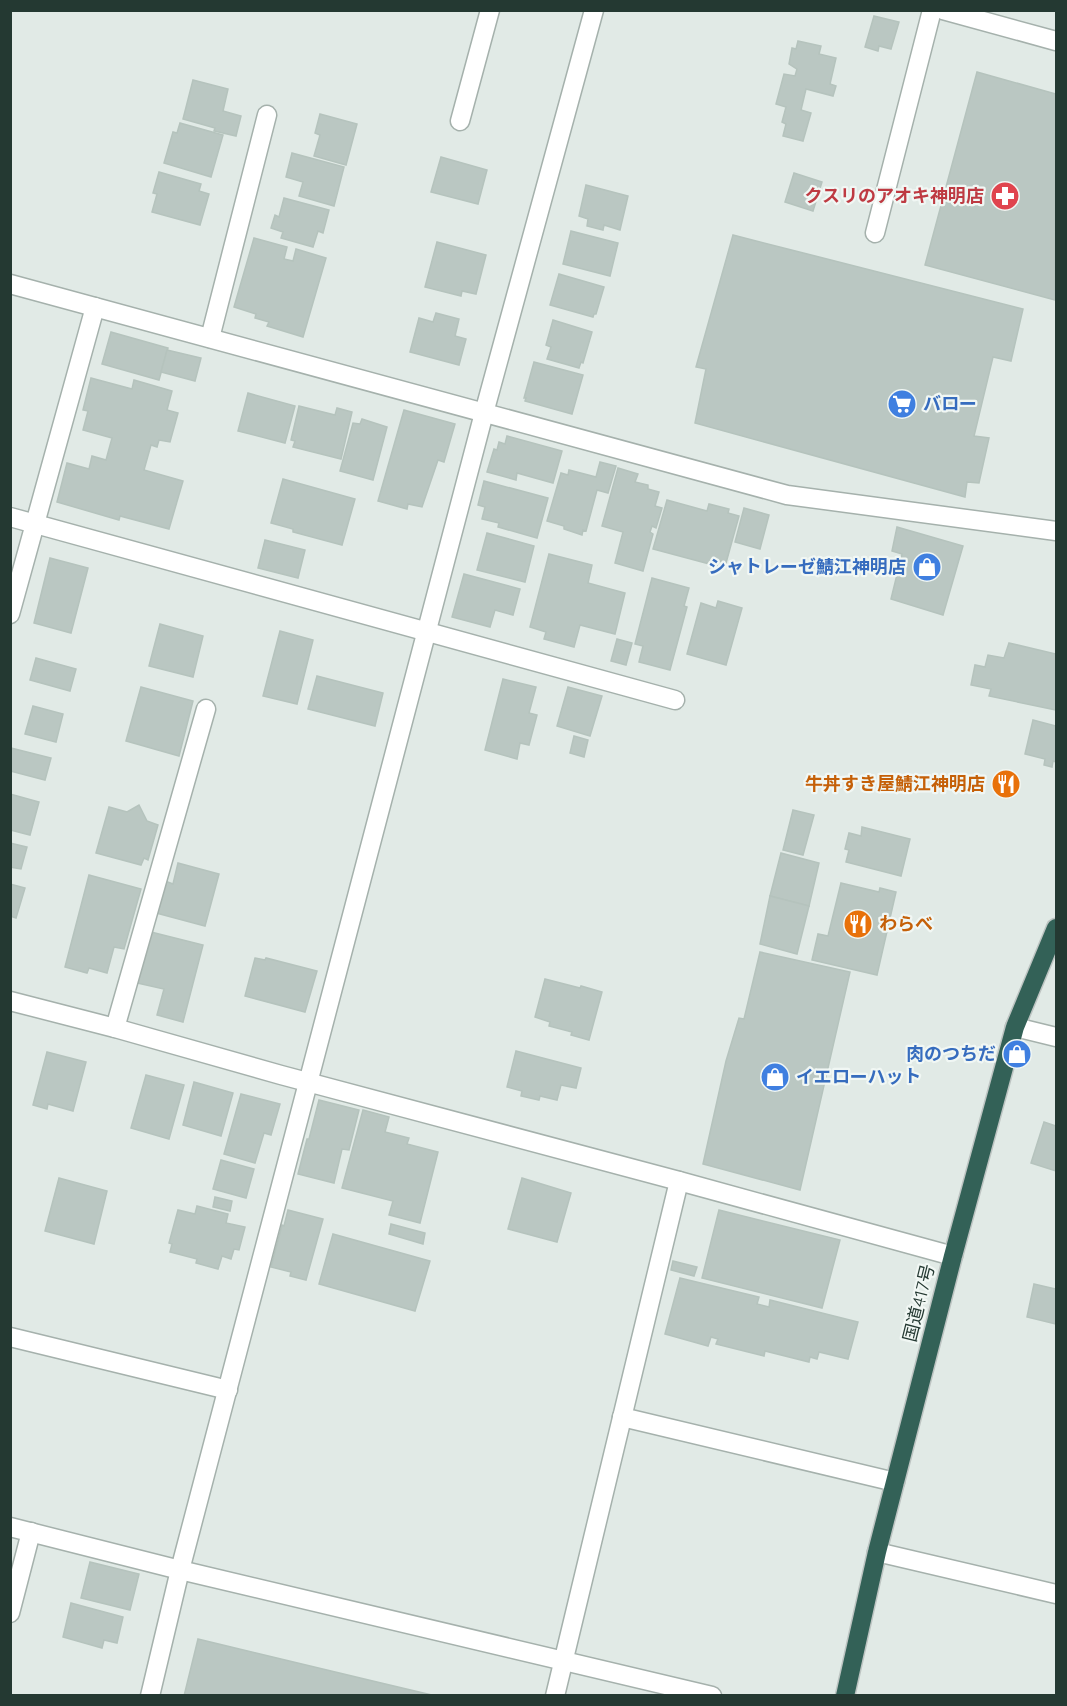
<svg xmlns="http://www.w3.org/2000/svg" width="1067" height="1706" font-family="Quicksand,'Noto Sans JP',sans-serif">
<rect width="100%" height="100%" fill="#e1eae6"/>
<g fill="#bac7c2" stroke="#b5c3bd" stroke-width="1.5">
<polygon points="874,16 899,22 891,49 879,46 878,51 865,47"/>
<polygon points="798,41 821,46 819,54 836,58 830,84 836,86 833,96 806,89 801,110 811,113 803,141 783,136 786,124 782,122 786,107 776,104 784,74 795,76 797,69 789,64 792,48 796,49"/>
<polygon points="977,72 1056,94 1055,300 925,265"/>
<polygon points="193,80 228,89 223,111 241,116 236,136 214,131 215,128 183,119"/>
<polygon points="320,114 357,124 346,165 314,156 320,135 315,133"/>
<polygon points="180,123 223,135 211,177 164,163 173,132 177,133"/>
<polygon points="292,153 344,167 334,206 299,196 303,182 286,177"/>
<polygon points="441,157 487,170 478,204 431,192"/>
<polygon points="159,172 201,184 199,191 209,194 200,225 152,212 157,194 153,193"/>
<polygon points="794,173 822,182 813,211 785,202"/>
<polygon points="586,185 628,196 620,230 604,225 603,230 587,226 588,219 579,216"/>
<polygon points="284,198 329,210 323,233 318,231 313,247 281,238 283,232 271,228 275,215 279,217"/>
<polygon points="571,231 618,243 610,276 563,264"/>
<polygon points="733,235 1023,309 1011,361 993,357 974,436 989,438 979,483 967,482 965,497 695,423 706,369 696,367"/>
<polygon points="254,238 287,247 284,259 293,261 296,249 326,258 303,337 267,326 269,322 255,318 256,314 234,307"/>
<polygon points="437,242 486,255 476,294 462,291 461,296 425,287"/>
<polygon points="559,274 604,287 596,314 594,314 593,317 550,305"/>
<polygon points="436,313 459,319 455,336 466,339 459,365 410,352 419,318 433,322"/>
<polygon points="553,320 592,332 583,363 581,362 579,368 547,359 551,347 546,345"/>
<polygon points="111,332 168,348 159,380 102,364"/>
<polygon points="167,350 201,358 195,381 161,372"/>
<polygon points="534,362 583,375 572,414 525,401 526,398 524,398"/>
<polygon points="91,378 132,389 134,380 172,391 167,410 178,413 170,442 159,440 157,447 151,445 144,470 183,481 169,529 120,516 119,520 57,502 67,463 89,469 92,456 106,460 112,438 83,430 88,411 83,410"/>
<polygon points="248,393 295,406 285,443 238,431"/>
<polygon points="299,406 335,415 337,408 352,412 341,459 293,447 295,441 291,440"/>
<polygon points="404,410 455,424 444,462 438,460 422,507 408,504 407,509 378,501"/>
<polygon points="362,419 387,427 373,480 340,471 353,423 360,424"/>
<polygon points="507,436 562,451 553,483 517,473 516,480 487,472 494,449 497,450 499,442 505,444"/>
<polygon points="600,462 616,466 608,493 597,490 586,531 583,530 582,535 564,529 564,526 547,521 561,473 568,475 569,470 596,477"/>
<polygon points="618,468 638,474 635,482 648,485 648,489 659,492 655,506 662,508 656,528 652,526 650,532 653,534 643,571 615,563 623,532 602,526"/>
<polygon points="283,479 355,499 342,545 293,532 293,529 271,523"/>
<polygon points="484,481 548,498 537,538 498,527 499,523 482,519 485,507 478,505"/>
<polygon points="667,500 707,511 709,504 729,509 728,513 739,516 726,563 718,561 717,566 653,549"/>
<polygon points="744,508 769,515 760,549 735,542"/>
<polygon points="897,527 963,546 943,615 891,599 902,554 892,551"/>
<polygon points="487,533 534,546 525,582 477,570"/>
<polygon points="265,540 305,550 298,578 258,568"/>
<polygon points="549,554 592,565 588,583 625,593 615,634 580,625 574,647 544,639 546,632 530,627"/>
<polygon points="50,558 88,568 71,633 34,623"/>
<polygon points="464,574 520,589 513,615 495,610 490,627 452,617"/>
<polygon points="652,578 689,588 684,606 687,607 670,670 639,662 643,646 635,644"/>
<polygon points="718,601 742,608 726,665 687,654 701,603 716,608"/>
<polygon points="160,624 203,636 193,677 149,666"/>
<polygon points="280,631 313,640 297,704 263,696"/>
<polygon points="617,639 632,643 626,665 611,661"/>
<polygon points="1009,643 1056,654 1056,710 989,696 991,689 971,685 975,665 985,667 988,655 1004,658"/>
<polygon points="36,658 76,669 70,691 30,680"/>
<polygon points="317,676 383,693 375,726 308,709"/>
<polygon points="503,679 536,687 529,713 537,715 529,745 520,743 517,759 485,750"/>
<polygon points="141,687 193,701 179,756 126,741"/>
<polygon points="568,687 602,696 590,736 557,726"/>
<polygon points="33,706 63,714 56,742 25,734"/>
<polygon points="1033,720 1056,726 1056,762 1053,761 1052,767 1044,765 1045,759 1025,754"/>
<polygon points="574,736 588,740 584,757 570,753"/>
<polygon points="11,748 51,758 45,780 10,771"/>
<polygon points="10,794 39,802 30,835 10,830"/>
<polygon points="139,805 147,821 158,825 148,860 144,858 141,865 96,853 109,807 127,812"/>
<polygon points="793,810 814,815 803,855 783,850"/>
<polygon points="862,827 910,839 901,876 846,862 849,850 845,849 849,833 861,836"/>
<polygon points="10,843 27,847 21,869 10,867"/>
<polygon points="781,853 819,863 809,906 770,896"/>
<polygon points="178,863 219,874 205,926 156,913 165,881 173,884"/>
<polygon points="89,875 141,889 124,949 114,947 107,973 89,968 87,973 65,967"/>
<polygon points="841,883 879,892 880,888 896,892 877,975 812,960 818,934 828,936"/>
<polygon points="10,884 25,888 16,918 10,916"/>
<polygon points="770,896 809,906 797,954 760,944"/>
<polygon points="151,932 203,945 183,1022 157,1015 164,989 137,983"/>
<polygon points="760,952 850,972 800,1190 703,1164 726,1061 739,1018 744,1019"/>
<polygon points="255,958 265,960 266,958 317,971 305,1012 245,996"/>
<polygon points="545,979 580,988 581,986 602,992 589,1040 571,1035 572,1032 549,1026 550,1022 535,1017"/>
<polygon points="516,1051 581,1068 576,1088 561,1085 557,1100 540,1096 539,1100 521,1096 522,1091 507,1087"/>
<polygon points="47,1052 86,1062 73,1111 48,1104 47,1109 33,1105"/>
<polygon points="146,1075 184,1085 169,1139 131,1128"/>
<polygon points="194,1082 233,1093 221,1136 183,1125"/>
<polygon points="241,1094 280,1104 271,1135 264,1133 255,1163 224,1154"/>
<polygon points="319,1100 359,1110 349,1150 342,1149 334,1183 298,1174 307,1139 309,1139"/>
<polygon points="363,1110 389,1117 385,1132 409,1138 407,1144 438,1152 420,1223 389,1215 393,1201 342,1188"/>
<polygon points="1044,1122 1056,1126 1056,1171 1031,1163"/>
<polygon points="221,1160 254,1169 246,1198 213,1189"/>
<polygon points="59,1178 107,1191 94,1244 45,1231"/>
<polygon points="522,1178 571,1193 557,1242 508,1229"/>
<polygon points="215,1197 232,1201 230,1211 213,1207"/>
<polygon points="197,1206 228,1214 226,1223 245,1227 239,1250 234,1249 231,1259 222,1256 218,1269 196,1263 197,1259 170,1252 172,1244 169,1243 178,1210 195,1214"/>
<polygon points="288,1210 323,1219 306,1280 290,1276 291,1272 271,1267 282,1225 284,1226"/>
<polygon points="719,1210 840,1240 822,1308 702,1278"/>
<polygon points="391,1224 425,1233 423,1244 389,1234"/>
<polygon points="333,1234 430,1261 415,1311 319,1284"/>
<polygon points="673,1261 697,1267 694,1276 671,1270"/>
<polygon points="680,1278 759,1297 757,1304 769,1307 770,1300 858,1322 848,1359 819,1352 817,1359 810,1357 809,1362 765,1351 764,1356 716,1344 718,1339 711,1337 708,1346 665,1334"/>
<polygon points="1034,1284 1056,1289 1056,1324 1027,1317"/>
<polygon points="90,1562 139,1574 130,1610 81,1598"/>
<polygon points="71,1603 123,1617 117,1643 104,1640 102,1648 63,1637"/>
<polygon points="198,1639 377,1682 436,1696 184,1696"/>
</g>
<g fill="none" stroke-linecap="round" stroke-linejoin="round">
<g stroke="#a5b1ac" stroke-width="21">
<g id="minor">
<polyline points="943,10 1056,41"/>
<polyline points="460,121 490,10"/>
<polyline points="875,233 932,10"/>
<polyline points="10,284 787,495 1056,531"/>
<polyline points="210,338 267,115"/>
<polyline points="10,517 675,700"/>
<polyline points="10,614 95,307"/>
<polyline points="10,1001 115,1028 281,1075 679,1181 953,1256"/>
<polyline points="1015,1027 1056,1037"/>
<polyline points="115,1028 206,709"/>
<polyline points="10,1337 228,1390"/>
<polyline points="622,1417 895,1482"/>
<polyline points="10,1527 180,1570 712,1696"/>
<polyline points="877,1552 1056,1594"/>
<polyline points="10,1613 31,1532"/>
<polyline points="150,1696 180,1570 484,413 594,10"/>
<polyline points="555,1696 679,1181"/>
</g>
</g>
<g stroke="#bdc4c2" stroke-width="21">
<polyline id="highway" points="845,1696 877,1552 953,1256 1015,1027 1056,928"/>
</g>
<use href="#minor" stroke="#fff" stroke-width="18"/>
<use href="#highway" stroke="#336157" stroke-width="18"/>
</g>
<defs>
<g id="pharmacy-disc" transform="scale(1.5)"><circle r="9.5" fill="#e0444e" stroke="#f1f7f4"/><path d="M-2-6h4v4h4v4h-4v4h-4v-4h-4v-4h4Z" fill="#fff"/></g>
<g id="supermarket-disc" transform="scale(1.5)"><circle r="9.5" fill="#3f7fe0" stroke="#f1f7f4"/><path d="M-6-5.5h2.5l.6 2H6L4.5 2H-2.5L-4.4-4H-6ZM-1.5 3.2a1.3 1.3 0 1 0 .1 0ZM3 3.2a1.3 1.3 0 1 0 .1 0Z" fill="#fff"/></g>
<g id="shop-disc" transform="scale(1.5)"><circle r="9.5" fill="#3f7fe0" stroke="#f1f7f4"/><path d="M-5-2.5h2.3a2.7 3.5 0 0 1 5.4 0H5L5.5 6h-11ZM-1.5-2.5h3a1.5 2.3 0 0 0-3 0Z" fill="#fff"/></g>
<g id="restaurant-disc" transform="scale(1.5)"><circle r="9.5" fill="#e8710a" stroke="#f1f7f4"/><path d="M-5-6h1v4h1v-4h1v4h1v-4h1v5L-1.5 .5V6h-2V.5L-5-1ZM5-6V6H3V1.5H1.5Q1.5-4 5-6Z" fill="#fff"/></g>
</defs>
<g fill-rule="evenodd">
<use href="#pharmacy-disc" x="1005" y="196"/>
<use href="#supermarket-disc" x="902" y="404"/>
<use href="#shop-disc" x="927" y="567"/>
<use href="#restaurant-disc" x="1006" y="784"/>
<use href="#restaurant-disc" x="858" y="924"/>
<use href="#shop-disc" x="1017" y="1054"/>
<use href="#shop-disc" x="775" y="1077"/>
</g>
<g text-anchor="middle" stroke-width="4.5" stroke-linejoin="round" paint-order="stroke">
<g font-size="18" font-weight="bold" fill="#be3a42" stroke="#f1f7f4" text-anchor="end">
<text x="984" y="202">クスリのアオキ神明店</text>
</g>
<g font-size="18" font-weight="bold" fill="#366cbe" stroke="#f1f7f4" text-anchor="start">
<text x="923" y="410">バロー</text>
<text x="906" y="573" text-anchor="end">シャトレーゼ鯖江神明店</text>
<text x="996" y="1060" text-anchor="end">肉のつちだ</text>
<text x="796" y="1083">イエローハット</text>
</g>
<g font-size="18" font-weight="bold" fill="#c56008" stroke="#f1f7f4" text-anchor="end">
<text x="985" y="790">牛丼すき屋鯖江神明店</text>
<text x="879" y="930" text-anchor="start">わらべ</text>
</g>
<g font-size="18" fill="#243932" stroke="#f1f7f4">
<text transform="translate(919 1303) rotate(-76)" y="6">国道417号</text>
</g>
</g>
<rect width="1067" height="1706" fill="none" stroke="#243932" stroke-width="24"/>
</svg>
